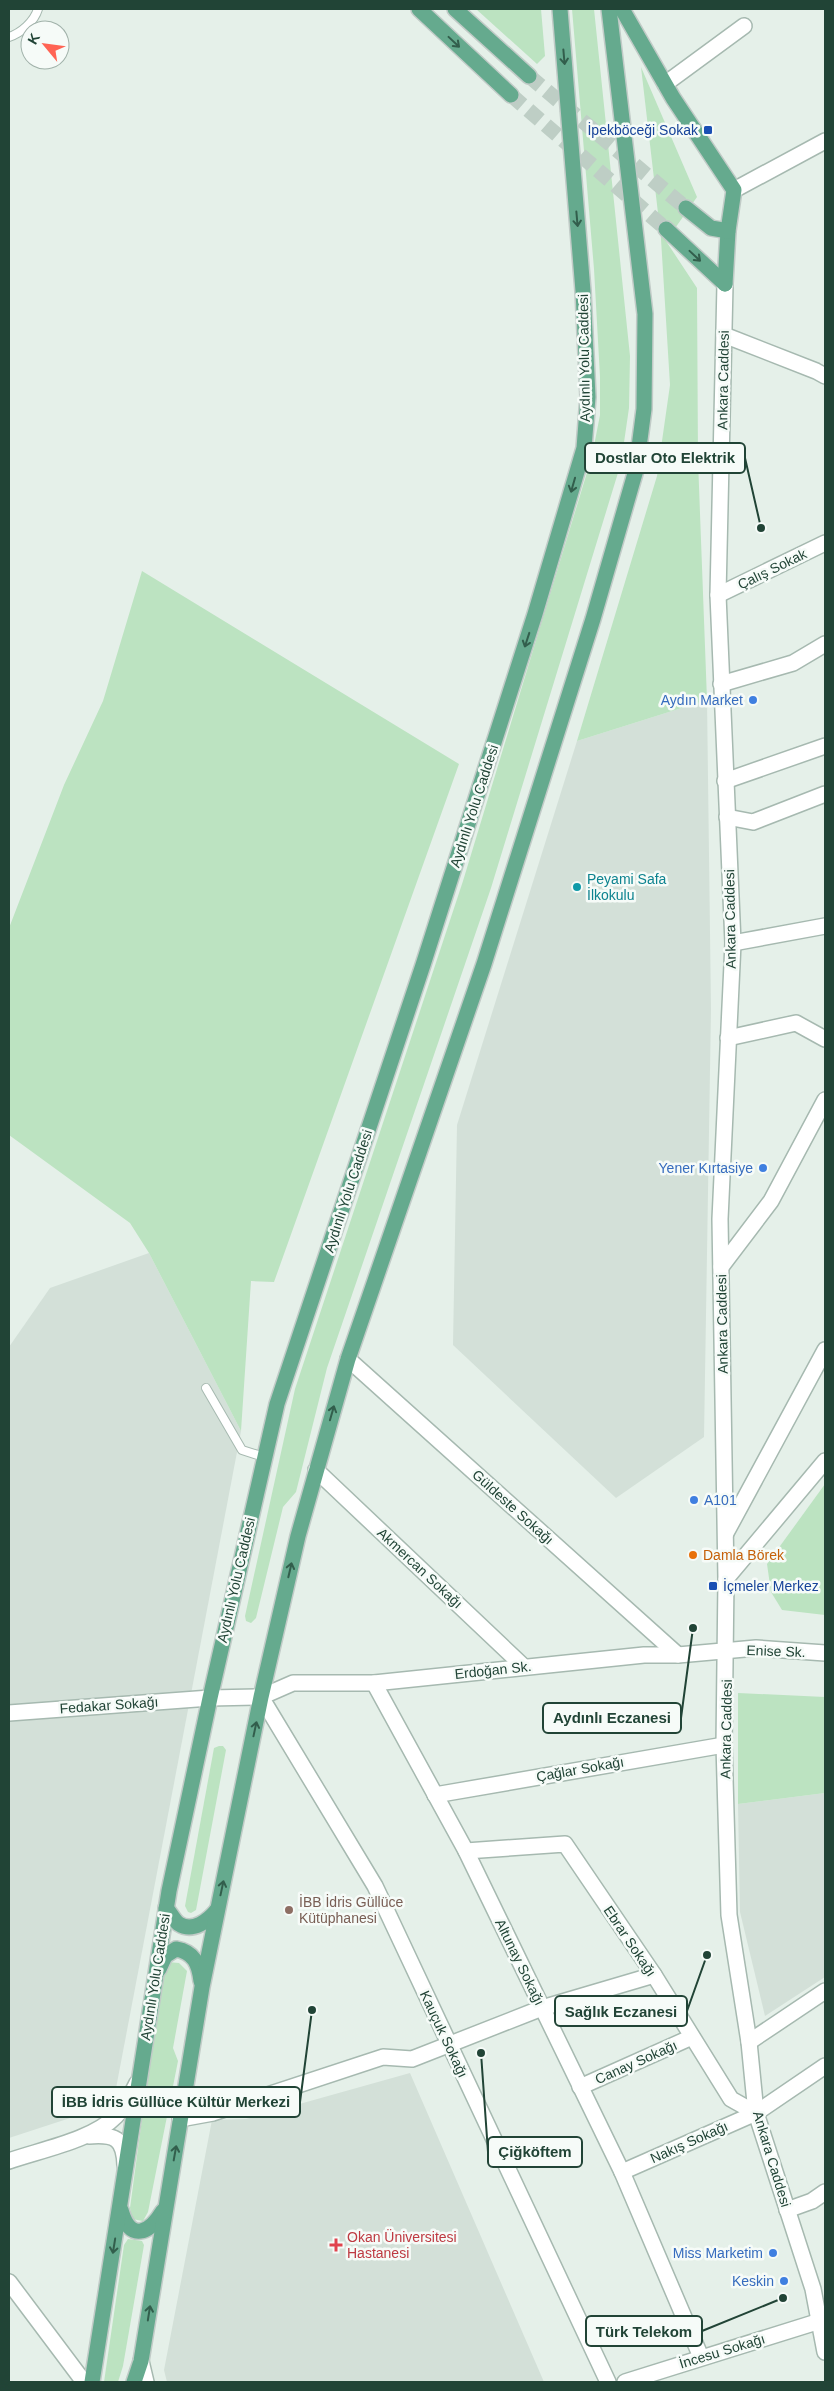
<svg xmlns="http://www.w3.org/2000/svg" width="834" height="2391" font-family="Helvetica,sans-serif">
<rect width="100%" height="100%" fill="#e5f0e9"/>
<g fill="#d3e0d8">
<polygon points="707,700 711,1009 704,1437 616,1498 453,1345 457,1125 577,741"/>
<polygon points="149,1253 241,1431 113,2104 9,2138 9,1347 50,1288"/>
<polygon points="825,1793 825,1977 765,2016 740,1912 738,1804"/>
<polygon points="410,2073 544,2382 167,2382 164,2370 212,2120 246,2119"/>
</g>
<g fill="#bce3c1">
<polygon points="476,9 541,9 545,56 537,64"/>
<polygon points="572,9 594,9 630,356 629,408 621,463 491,888 327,1368 296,1492 283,1507 256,1618 251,1623 246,1621 245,1616 295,1389 463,881 592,456 600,415 600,377 594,269"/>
<polygon points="641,67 697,197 666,241 697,288 698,460 707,700 577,741 657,476 670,385 661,239"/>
<polygon points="142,571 459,764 274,1282 251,1281 241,1431 149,1253 130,1223 9,1135 9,928 64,785 103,701"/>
<polygon points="825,1484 825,1615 782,1610 771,1592 767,1564"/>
<polygon points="738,1693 825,1697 825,1793 738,1804"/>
<polygon points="219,1746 223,1746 226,1750 196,1910 191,1913 188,1912 185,1906 214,1748"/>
<polygon points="168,1962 179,1963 187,1971 173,2048 178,2061 148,2212 143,2221 132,2219 130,2208 162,1970"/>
<polygon points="128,2239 142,2241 144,2245 123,2366 118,2382 104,2382 124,2245"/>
</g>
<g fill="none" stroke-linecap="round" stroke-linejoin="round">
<g stroke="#becec5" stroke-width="15" stroke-dasharray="15 8" stroke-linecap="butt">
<polyline points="529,76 686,208"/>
<polyline points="511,95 666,229"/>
</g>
<g stroke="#a6b9b0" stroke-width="10">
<g id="service">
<path d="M9,37c12,-4 25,-15 29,-28"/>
<polyline points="206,1388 242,1450 264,1457"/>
</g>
</g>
<g stroke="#a6b9b0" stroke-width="18">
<g id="minor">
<polyline points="665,84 744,26"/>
<polyline points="734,190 825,141"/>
<polyline points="724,335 816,371 825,376"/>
<polyline points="718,595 825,543"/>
<polyline points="721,684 793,663 825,644"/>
<polyline points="727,817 753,822 825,794"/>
<polyline points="733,943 825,926"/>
<polyline points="728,1038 796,1023 825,1039"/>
<polyline points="721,1267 771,1201 825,1100"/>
<polyline points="348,1359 678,1655"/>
<polyline points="316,1470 523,1666"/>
<polyline points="726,1533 825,1350"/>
<polyline points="726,1579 825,1461"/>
<polyline points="374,1683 466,1851 622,2172 701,2357"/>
<polyline points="261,1697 375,1886 608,2382"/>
<polyline points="9,1713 210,1698"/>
<polyline points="435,1795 724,1745"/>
<polyline points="466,1851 565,1844 654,1975 731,2099 756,2113"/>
<polyline points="749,2042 825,1991"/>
<polyline points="580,2087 692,2037"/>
<polyline points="180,2119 213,2113 383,2057 412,2059 542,2008 654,1975"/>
<polyline points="622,2172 756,2113 825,2066"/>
<polyline points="787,2210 812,2201 825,2192"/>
<polyline points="9,2282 84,2382"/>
<polyline points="141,2361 146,2382"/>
<polyline points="625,2382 820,2321"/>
</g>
</g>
<g stroke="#a6b9b0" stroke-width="18">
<g id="tertiary">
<polyline points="725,284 718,595 733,943 720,1219 726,1579 724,1745 729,1915 749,2042 756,2113 813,2289 825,2352"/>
<polyline points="725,781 825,746"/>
<polyline points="210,1698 261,1697 293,1683 374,1683 644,1655 678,1655 756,1648 825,1653"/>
<path d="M89,2136c26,-2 35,2 36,29"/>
<path d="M9,2161c31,-11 84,-21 107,-45 10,-10 15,-21 21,-33"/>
</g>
</g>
<g stroke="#c1cbc7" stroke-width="18">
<g id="primary">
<polyline points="419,9 511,95"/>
<polyline points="455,9 529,76"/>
<polyline points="622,9 673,98 734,190 728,231 725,284"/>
<polyline points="686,208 711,228 728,231"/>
<polyline points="666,229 725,284"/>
<path d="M166,1908c4,4 8,13 13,16 14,9 30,-4 38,-14"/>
<path d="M159,1969l6,-13 11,-7c18,3 23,15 25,32"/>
<path d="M121,2210c9,32 28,24 42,1"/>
<polyline points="92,2382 169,1891 210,1698 277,1404 423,965 535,614 584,448 588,397 583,291 560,9"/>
<polyline points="134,2382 141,2361 202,1987 261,1697 298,1536 348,1359 484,964 593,619 636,470 644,409 645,314 609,9"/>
</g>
</g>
<use href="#service" stroke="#fff" stroke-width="8"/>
<use href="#minor" stroke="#fff" stroke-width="15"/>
<use href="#tertiary" stroke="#fff" stroke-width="15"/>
<use href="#primary" stroke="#65aa8e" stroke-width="15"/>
</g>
<defs><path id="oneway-shaft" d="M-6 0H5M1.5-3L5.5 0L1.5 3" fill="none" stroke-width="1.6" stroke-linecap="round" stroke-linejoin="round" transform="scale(1.25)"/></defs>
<g stroke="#325e4c">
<use href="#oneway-shaft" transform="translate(454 42) rotate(43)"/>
<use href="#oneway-shaft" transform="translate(564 57) rotate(85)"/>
<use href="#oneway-shaft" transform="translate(577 219) rotate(85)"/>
<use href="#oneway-shaft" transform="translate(695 256) rotate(43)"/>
<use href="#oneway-shaft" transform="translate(573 485) rotate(106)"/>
<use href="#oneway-shaft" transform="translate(527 640) rotate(108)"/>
<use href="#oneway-shaft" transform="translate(332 1413) rotate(-74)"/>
<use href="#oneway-shaft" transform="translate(290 1570) rotate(-77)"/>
<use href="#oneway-shaft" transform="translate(255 1729) rotate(-78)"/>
<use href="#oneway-shaft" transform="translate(222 1888) rotate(-78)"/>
<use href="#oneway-shaft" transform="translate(175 2153) rotate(-80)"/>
<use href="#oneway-shaft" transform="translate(114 2246) rotate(99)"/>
<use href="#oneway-shaft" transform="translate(149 2313) rotate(-81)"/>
</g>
<g fill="#1a4fb4" stroke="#f6fbf8" stroke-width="2">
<rect x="703" y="125" width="10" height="10" rx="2.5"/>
<rect x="708" y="1581" width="10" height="10" rx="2.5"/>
</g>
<g fill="#3f7fe0" stroke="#f6fbf8" stroke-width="2">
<circle cx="753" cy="700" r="5"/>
<circle cx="763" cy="1168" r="5"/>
<circle cx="694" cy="1500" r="5"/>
<circle cx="773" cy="2253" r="5"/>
<circle cx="784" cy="2281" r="5"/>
</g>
<circle fill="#0f9aa8" stroke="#f6fbf8" stroke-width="2" cx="577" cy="887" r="5"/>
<circle fill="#e8710a" stroke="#f6fbf8" stroke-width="2" cx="693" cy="1555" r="5"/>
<circle fill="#8d6e63" stroke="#f6fbf8" stroke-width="2" cx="289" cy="1910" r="5"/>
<path fill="#e0444e" stroke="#f6fbf8" stroke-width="2" d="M333.5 2237.5h5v5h5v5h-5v5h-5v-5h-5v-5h5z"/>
<g text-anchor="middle" stroke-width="5" stroke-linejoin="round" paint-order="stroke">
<g font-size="14" fill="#164399" stroke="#f6fbf8" text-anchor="end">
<text x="698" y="135">İpekböceği Sokak</text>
<text x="723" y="1591" text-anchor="start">İçmeler Merkez</text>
</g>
<g font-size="14" fill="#214436" stroke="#f6fbf8">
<text transform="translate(584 358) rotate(-91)" y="5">Aydınlı Yolu Caddesi</text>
<text transform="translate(723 380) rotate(-89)" y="5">Ankara Caddesi</text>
<text transform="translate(772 569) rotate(-26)" y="5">Çalış Sokak</text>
<text transform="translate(474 806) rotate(-72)" y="5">Aydınlı Yolu Caddesi</text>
<text transform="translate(730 919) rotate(-91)" y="5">Ankara Caddesi</text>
<text transform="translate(348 1191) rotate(-72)" y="5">Aydınlı Yolu Caddesi</text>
<text transform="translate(722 1324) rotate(-91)" y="5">Ankara Caddesi</text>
<text transform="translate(513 1507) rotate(42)" y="5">Güldeste Sokağı</text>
<text transform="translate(420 1568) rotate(43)" y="5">Akmercan Sokağı</text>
<text transform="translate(236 1580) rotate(-77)" y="5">Aydınlı Yolu Caddesi</text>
<text transform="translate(776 1651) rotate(2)" y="5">Enise Sk.</text>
<text transform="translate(493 1670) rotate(-6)" y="5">Erdoğan Sk.</text>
<text transform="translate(109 1705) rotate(-4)" y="5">Fedakar Sokağı</text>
<text transform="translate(726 1729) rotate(-89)" y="5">Ankara Caddesi</text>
<text transform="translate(580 1769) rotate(-10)" y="5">Çağlar Sokağı</text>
<text transform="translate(630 1941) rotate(56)" y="5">Ebrar Sokağı</text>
<text transform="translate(520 1962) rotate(64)" y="5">Altunay Sokağı</text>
<text transform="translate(155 1977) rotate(-81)" y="5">Aydınlı Yolu Caddesi</text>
<text transform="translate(444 2034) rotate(65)" y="5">Kauçuk Sokağı</text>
<text transform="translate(636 2062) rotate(-24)" y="5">Canay Sokağı</text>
<text transform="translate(689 2142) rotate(-24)" y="5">Nakış Sokağı</text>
<text transform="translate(772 2159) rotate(73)" y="5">Ankara Caddesi</text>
<text transform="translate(722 2351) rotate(-17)" y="5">İncesu Sokağı</text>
</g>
<g font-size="14" fill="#366cbe" stroke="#f6fbf8" text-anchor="end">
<text x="743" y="705">Aydın Market</text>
<text x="753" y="1173">Yener Kırtasiye</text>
<text x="704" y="1505" text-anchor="start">A101</text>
<text x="763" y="2258">Miss Marketim</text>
<text x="774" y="2286">Keskin</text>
</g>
<g font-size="14" fill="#0d838f" stroke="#f6fbf8" text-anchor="start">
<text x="587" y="884">Peyami Safa<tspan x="587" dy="16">İlkokulu</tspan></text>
</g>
<g font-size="14" fill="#c56008" stroke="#f6fbf8" text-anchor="start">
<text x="703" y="1560">Damla Börek</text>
</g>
<g font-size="14" fill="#785e54" stroke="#f6fbf8" text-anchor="start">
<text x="299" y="1907">İBB İdris Güllüce<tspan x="299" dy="16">Kütüphanesi</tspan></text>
</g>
<g font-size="14" fill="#be3a42" stroke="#f6fbf8" text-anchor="start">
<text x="347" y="2242">Okan Üniversitesi<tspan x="347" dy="16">Hastanesi</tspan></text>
</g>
</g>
<path fill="none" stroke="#214436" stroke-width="2" d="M761 528L745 458M693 1628L681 1718M707 1955L687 2011M312 2010L300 2102M481 2053L488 2152M783 2298L702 2331"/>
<g fill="#214436" stroke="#f6fbf8" stroke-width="2">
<circle cx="761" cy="528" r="5"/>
<circle cx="693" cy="1628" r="5"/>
<circle cx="707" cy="1955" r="5"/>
<circle cx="312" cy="2010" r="5"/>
<circle cx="481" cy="2053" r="5"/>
<circle cx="783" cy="2298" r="5"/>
</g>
<g fill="#f6fbf8" stroke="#214436" stroke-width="2">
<rect x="585" y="443" width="160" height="30" rx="5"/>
<rect x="543" y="1703" width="138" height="30" rx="5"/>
<rect x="555" y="1996" width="132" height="30" rx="5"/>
<rect x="52" y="2087" width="248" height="30" rx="5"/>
<rect x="488" y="2137" width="94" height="30" rx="5"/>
<rect x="586" y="2316" width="116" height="30" rx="5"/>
</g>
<g font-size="15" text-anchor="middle" font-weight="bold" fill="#214436">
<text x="665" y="463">Dostlar Oto Elektrik</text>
<text x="612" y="1723">Aydınlı Eczanesi</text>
<text x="621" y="2017">Sağlık Eczanesi</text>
<text x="176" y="2107">İBB İdris Güllüce Kültür Merkezi</text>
<text x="535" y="2157">Çiğköftem</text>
<text x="644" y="2337">Türk Telekom</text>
</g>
<rect width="834" height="2391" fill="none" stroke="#214436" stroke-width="20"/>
<g transform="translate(45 45) rotate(299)"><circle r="24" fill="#f6fbf8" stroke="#a1b2aa"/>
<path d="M0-4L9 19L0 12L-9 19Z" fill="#ff6454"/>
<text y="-8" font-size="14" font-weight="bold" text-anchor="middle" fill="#214436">K</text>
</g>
</svg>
